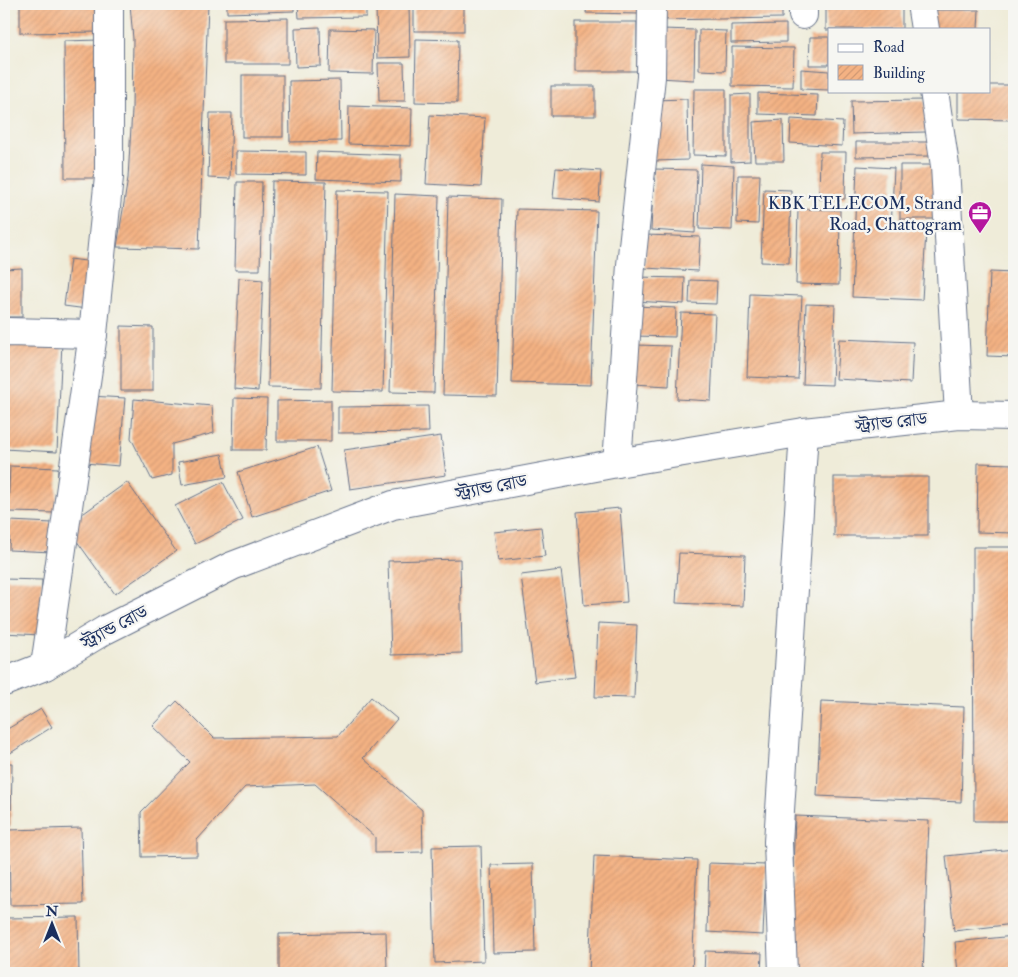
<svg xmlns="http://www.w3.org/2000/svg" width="1018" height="977" font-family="'IM FELL Double Pica','Noto Serif Bengali',serif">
<defs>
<pattern id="building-hatch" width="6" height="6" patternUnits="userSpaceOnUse" patternTransform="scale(1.25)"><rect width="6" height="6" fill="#f4b283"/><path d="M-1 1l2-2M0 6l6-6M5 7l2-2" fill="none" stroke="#d19974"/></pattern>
</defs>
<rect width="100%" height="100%" fill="#f6f6f2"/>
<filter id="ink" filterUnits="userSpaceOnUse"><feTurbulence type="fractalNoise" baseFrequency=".02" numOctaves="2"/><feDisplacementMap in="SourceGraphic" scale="10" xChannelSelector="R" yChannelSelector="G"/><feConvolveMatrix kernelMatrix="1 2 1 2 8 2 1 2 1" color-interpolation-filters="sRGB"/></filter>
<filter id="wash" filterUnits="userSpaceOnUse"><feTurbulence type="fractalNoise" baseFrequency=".0096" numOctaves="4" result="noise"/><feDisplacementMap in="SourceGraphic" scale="20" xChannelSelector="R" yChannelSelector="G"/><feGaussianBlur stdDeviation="1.12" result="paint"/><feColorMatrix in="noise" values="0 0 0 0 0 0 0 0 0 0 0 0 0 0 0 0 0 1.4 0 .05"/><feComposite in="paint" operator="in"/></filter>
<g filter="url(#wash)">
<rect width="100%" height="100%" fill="#efecd9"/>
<g id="blocks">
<g fill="url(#building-hatch)">
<polygon points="20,4 102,4 102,32 20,33"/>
<polygon points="130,4 208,4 199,249 117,247 128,178 132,110 133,39"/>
<polygon points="227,4 294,4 294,11 227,13"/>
<polygon points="298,4 366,4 366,17 299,18"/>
<polygon points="376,4 409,4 410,57 377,58"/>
<rect x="414" y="4" width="50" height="27"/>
<polygon points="587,4 641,4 641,14 586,13"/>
<polygon points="656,4 782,4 782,18 657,20"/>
<polygon points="826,4 902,4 902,29 829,29 829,30 826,30"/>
<polygon points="932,10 979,10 978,29 932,29"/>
<polygon points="288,18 288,64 224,64 224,19"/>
<rect x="575" y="22" width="62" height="49"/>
<polygon points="786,24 786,42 731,43 731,25"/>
<polygon points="320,27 321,66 296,67 295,28"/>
<polygon points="330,29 374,30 373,74 329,73"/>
<polygon points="661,29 695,30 694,80 659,78"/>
<polygon points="699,30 726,31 725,71 699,70"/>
<polygon points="810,37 829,37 829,65 809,65"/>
<polygon points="416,39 458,40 457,103 415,102"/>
<polygon points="98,40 98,178 65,178 64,41"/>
<polygon points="732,47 794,48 793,87 732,86"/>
<polygon points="378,63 404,63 405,101 379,101"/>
<polygon points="801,69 829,71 829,90 801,89"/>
<rect x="242" y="75" width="41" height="62"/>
<polygon points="340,80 341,141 290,142 289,81"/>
<polygon points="989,85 1014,85 1014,120 958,119 958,91 989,91"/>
<rect x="551" y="86" width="44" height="30"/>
<polygon points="694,89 726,89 726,156 693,155"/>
<polygon points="758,93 818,95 817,116 758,114"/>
<polygon points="750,94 750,161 731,162 731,95"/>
<polygon points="687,99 688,160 654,161 653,100"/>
<polygon points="925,100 926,132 852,134 851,101"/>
<polygon points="349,106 412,108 411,146 348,144"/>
<polygon points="210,113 232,113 230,179 208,178"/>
<polygon points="430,115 485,118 481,187 426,184"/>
<polygon points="791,119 843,122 842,146 790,143"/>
<polygon points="783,120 784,161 755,161 753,122"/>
<polygon points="856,142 931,142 931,156 856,157"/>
<polygon points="236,151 306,152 306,175 236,174"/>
<polygon points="317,152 401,155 401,182 316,179"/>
<polygon points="820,152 846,152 845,199 819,199"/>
<polygon points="701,164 734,166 732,230 699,229"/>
<polygon points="900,165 935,165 936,219 900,219"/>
<polygon points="857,166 894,168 891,229 926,231 922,300 852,297"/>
<polygon points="556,168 601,171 599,202 553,198"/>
<polygon points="654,169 697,170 695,233 651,230"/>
<polygon points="738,175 760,175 758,224 737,223"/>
<polygon points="272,181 326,182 321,388 268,387"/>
<polygon points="237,182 262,182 260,270 235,270"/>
<polygon points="764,189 791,190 789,263 761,262"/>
<polygon points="337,190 388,191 383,392 332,391"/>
<polygon points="395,194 439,196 434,393 390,392"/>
<polygon points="448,197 502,199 497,396 443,395"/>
<polygon points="517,209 597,211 591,385 512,383"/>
<polygon points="798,209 840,210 839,285 796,284"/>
<polygon points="646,235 700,237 698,271 645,268"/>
<polygon points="70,259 93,262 87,309 64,306"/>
<polygon points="22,268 22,317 4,317 4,269"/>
<polygon points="990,272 1014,273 1014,357 987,356"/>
<polygon points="636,277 685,278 684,304 635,301"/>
<polygon points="239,278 263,280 258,391 234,389"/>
<polygon points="690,280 717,281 716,304 689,303"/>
<polygon points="750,294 802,296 798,379 747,377"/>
<polygon points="806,304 835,305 832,385 803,384"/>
<polygon points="636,306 676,308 675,337 634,336"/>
<polygon points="681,313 715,314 711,401 677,399"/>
<polygon points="121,326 153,327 153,391 121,391"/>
<polygon points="839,339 913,342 911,383 836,379"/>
<polygon points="7,340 62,342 57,452 4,449 4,418"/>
<polygon points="635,345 671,346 669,386 633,384"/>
<polygon points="90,396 125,398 119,466 85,463"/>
<polygon points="234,398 267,399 266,450 233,450"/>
<polygon points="134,399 212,406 214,433 172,444 172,475 152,480 131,438"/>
<polygon points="331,400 331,441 277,441 277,401"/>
<polygon points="428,406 429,432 338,433 338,407"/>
<polygon points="441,436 446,475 350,489 344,450"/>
<polygon points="317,447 331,491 252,517 238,472"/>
<polygon points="222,454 227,477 182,485 178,462"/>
<polygon points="978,463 1014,464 1014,533 977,532"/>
<polygon points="10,466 58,468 56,513 8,512"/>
<rect x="834" y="477" width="94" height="59"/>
<polygon points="127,482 176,551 115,594 66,526"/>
<polygon points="223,482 243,520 195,544 175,506"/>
<polygon points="620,508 627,602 584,605 577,512"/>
<polygon points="10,521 53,523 52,552 9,550"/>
<polygon points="541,527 545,556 498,561 494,532"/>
<polygon points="973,547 1014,547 1014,821 974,821"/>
<polygon points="679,553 745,555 743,606 676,603"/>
<polygon points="460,559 462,653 391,655 388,561"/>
<polygon points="561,570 575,677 535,682 521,575"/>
<polygon points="4,579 42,580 40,635 4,633"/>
<polygon points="598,623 637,625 634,698 595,697"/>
<polygon points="371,697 397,719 363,758 422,810 423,852 375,853 375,837 315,784 245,787 197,840 197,856 142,857 141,812 190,762 153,726 177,701 214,738 338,736"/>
<polygon points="821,701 964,707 961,802 817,796"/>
<polygon points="41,709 52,727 4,757 4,731"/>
<polygon points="4,763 12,763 11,826 4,826"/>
<polygon points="795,816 929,821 923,973 789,973"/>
<polygon points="81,828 83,904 10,905 9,830"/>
<polygon points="481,846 484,961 435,963 432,847"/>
<polygon points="1014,849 1014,924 954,931 946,856"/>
<polygon points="594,856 697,860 692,973 589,973"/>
<polygon points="709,863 766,865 763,935 707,932"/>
<polygon points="533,864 535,952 493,953 491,865"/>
<polygon points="78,917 79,973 4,973 4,963 6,963 6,918"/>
<polygon points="386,932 387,972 279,973 279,934"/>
<polygon points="1014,936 1014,973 958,973 955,942"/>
<polygon points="705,951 762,953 761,973 704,973"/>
<polygon points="209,969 210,973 180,973 180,972"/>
</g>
</g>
</g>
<g filter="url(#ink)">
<use href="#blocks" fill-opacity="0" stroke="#657189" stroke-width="1"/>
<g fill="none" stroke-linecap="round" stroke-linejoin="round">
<g stroke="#657189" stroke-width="30">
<g id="street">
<polyline points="921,4 925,29"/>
<polyline points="803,15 803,4"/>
<polyline points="934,91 945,166 959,415"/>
<polyline points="4,333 7,332 93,334"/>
<polyline points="617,463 631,265 651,77 652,4"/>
<polyline points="45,666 93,334 109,177 109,4"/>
<polyline points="783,973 778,842 804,432"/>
</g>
</g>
<g stroke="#657189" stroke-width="30">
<polyline id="secondary" points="4,682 45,666 105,630 232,566 393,505 617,463 804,432 959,415 1014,416"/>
</g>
<use href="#street" stroke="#fff" stroke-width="28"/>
<use href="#secondary" stroke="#fff" stroke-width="28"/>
</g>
</g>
<defs>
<g id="office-pin" transform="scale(1.25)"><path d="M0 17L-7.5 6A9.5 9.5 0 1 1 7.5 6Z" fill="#b5179e" stroke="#f6f6f2"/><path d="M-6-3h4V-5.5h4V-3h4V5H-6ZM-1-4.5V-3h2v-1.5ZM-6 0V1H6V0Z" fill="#fff"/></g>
</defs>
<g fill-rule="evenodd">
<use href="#office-pin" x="980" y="213"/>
</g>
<g text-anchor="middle" stroke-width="4.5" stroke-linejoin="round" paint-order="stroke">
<g font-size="18" fill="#1b2f5e" stroke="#f6f6f2" text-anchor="end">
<text x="962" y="209">KBK TELECOM, Strand<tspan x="962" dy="21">Road, Chattogram</tspan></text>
</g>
<g font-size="18" fill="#1b2f5e" stroke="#f6f6f2">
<text transform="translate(891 422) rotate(-6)" y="6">স্ট্র্যান্ড রোড</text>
<text transform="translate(491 487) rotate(-11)" y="6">স্ট্র্যান্ড রোড</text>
<text transform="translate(114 627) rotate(-28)" y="6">স্ট্র্যান্ড রোড</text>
</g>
</g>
<rect width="1018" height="977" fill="none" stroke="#f6f6f2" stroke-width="20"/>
<rect x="828" y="28" width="162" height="65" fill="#f6f6f2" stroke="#9ea6b7"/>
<rect x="838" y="44" width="25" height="8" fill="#ffffff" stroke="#9ea6b7"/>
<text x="873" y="52" font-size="15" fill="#1b2f5e">Road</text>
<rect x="838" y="65" width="25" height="15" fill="url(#building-hatch)" stroke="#9ea6b7"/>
<text x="873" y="78" font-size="15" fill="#1b2f5e">Building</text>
<g transform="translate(52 924)" stroke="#f6f6f2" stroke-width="4" paint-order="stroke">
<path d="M0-4L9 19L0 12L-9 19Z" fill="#1b2f5e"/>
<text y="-8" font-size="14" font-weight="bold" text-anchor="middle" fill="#1b2f5e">N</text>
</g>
</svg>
